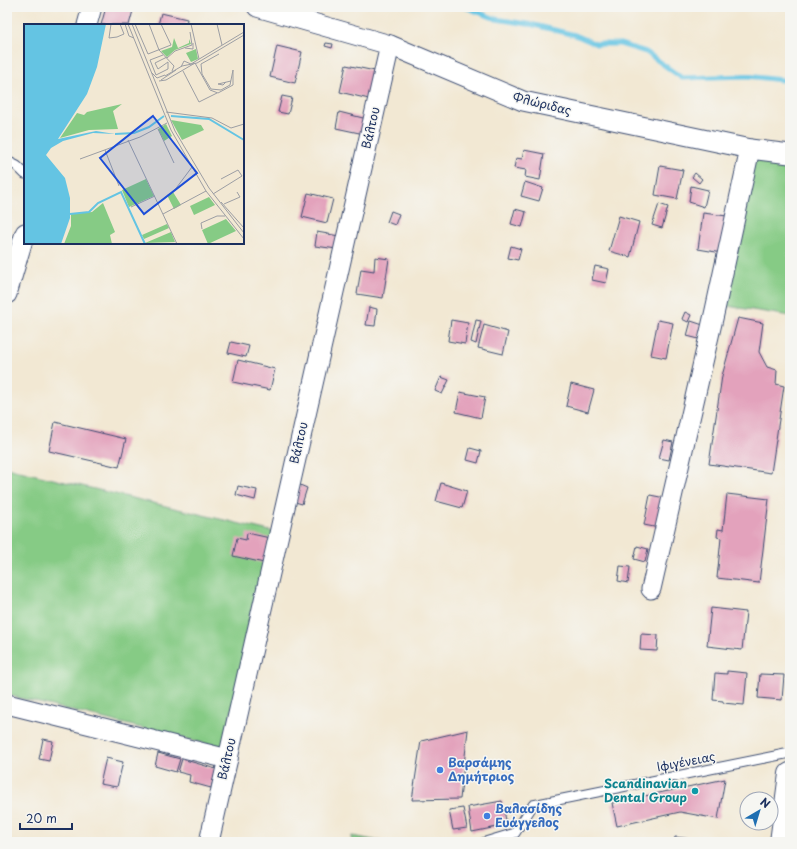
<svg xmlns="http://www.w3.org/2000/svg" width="797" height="849" font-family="'Playpen Sans',sans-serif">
<rect width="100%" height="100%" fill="#f6f6f2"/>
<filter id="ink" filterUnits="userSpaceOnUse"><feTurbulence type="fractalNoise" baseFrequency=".025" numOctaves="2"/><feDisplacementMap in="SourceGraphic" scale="8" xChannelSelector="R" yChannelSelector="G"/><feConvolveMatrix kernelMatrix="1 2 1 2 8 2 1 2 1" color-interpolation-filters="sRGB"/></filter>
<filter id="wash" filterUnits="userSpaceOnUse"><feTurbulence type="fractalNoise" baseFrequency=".012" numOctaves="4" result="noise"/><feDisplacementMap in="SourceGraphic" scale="16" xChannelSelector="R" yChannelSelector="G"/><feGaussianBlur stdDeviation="0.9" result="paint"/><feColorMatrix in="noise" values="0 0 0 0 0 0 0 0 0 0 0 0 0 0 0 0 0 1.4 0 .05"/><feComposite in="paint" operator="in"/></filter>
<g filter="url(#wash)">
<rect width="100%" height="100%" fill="#f2e8d3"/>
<g fill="#86cb85" stroke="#507d72">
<polygon points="753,154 790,160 790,316 721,305"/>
<polygon points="7,468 274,532 223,748 7,695"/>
<polygon points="352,836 385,842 351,842"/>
</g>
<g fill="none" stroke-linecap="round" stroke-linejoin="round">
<polyline stroke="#64c4e3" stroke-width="5" points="465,7 496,19 534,25 575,35 596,44 620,44 646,52 682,78 747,76 790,81"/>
</g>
<g id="blocks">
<g fill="#e3a2bc">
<polygon points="106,7 134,7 129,25 101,25"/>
<polygon points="161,13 187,19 186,25 158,25"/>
<polygon points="326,43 333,44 332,48 325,46"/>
<polygon points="277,46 302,52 295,83 270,77"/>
<polygon points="346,65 375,71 369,99 340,92"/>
<polygon points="282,96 292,98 288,114 278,112"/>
<polygon points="339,112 367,119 364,134 336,128"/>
<polygon points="524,150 544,154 540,180 525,177 526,170 514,168 516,158 522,159"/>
<polygon points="660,166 683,170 677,199 655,195"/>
<polygon points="695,173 702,179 699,183 692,177"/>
<polygon points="525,182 543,188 539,201 521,196"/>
<polygon points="691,186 708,190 704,207 689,202"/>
<polygon points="308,193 333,199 327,223 302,217"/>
<polygon points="659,204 668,207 662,228 652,225"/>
<polygon points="515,209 526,212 522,227 511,224"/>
<polygon points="391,211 399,214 395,225 387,222"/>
<polygon points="703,213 727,216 722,253 698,249"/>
<polygon points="619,216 639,222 630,257 609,251"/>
<polygon points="317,232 339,236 337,249 315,246"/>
<polygon points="511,246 521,249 518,260 508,258"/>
<polygon points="375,257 389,259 383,298 357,294 361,269 374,271"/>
<polygon points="595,266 609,269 606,283 592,280"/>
<polygon points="369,307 377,309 375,326 366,325"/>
<polygon points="685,312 691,315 688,322 682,319"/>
<polygon points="738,318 763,323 759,352 767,367 777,370 776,384 784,386 771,473 709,464 722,376"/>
<polygon points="451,320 468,323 465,344 448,341"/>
<polygon points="476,320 481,321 476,344 471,342"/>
<polygon points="658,320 673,323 666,358 651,355"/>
<polygon points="691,321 703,325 699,339 687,336"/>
<polygon points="484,325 508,332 503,354 478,348"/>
<polygon points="231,342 249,346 246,357 228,353"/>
<polygon points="238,360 275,369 270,390 233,382"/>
<polygon points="441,377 449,380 442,394 435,391"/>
<polygon points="571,384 594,390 588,412 566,406"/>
<polygon points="460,392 485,397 481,418 456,412"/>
<polygon points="55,422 126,439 119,467 49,451"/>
<polygon points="664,440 673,442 669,460 659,458"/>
<polygon points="470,448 481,451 478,463 467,460"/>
<polygon points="441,483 467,491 462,508 436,501"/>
<polygon points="300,485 307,488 302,504 295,502"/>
<polygon points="238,486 257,490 255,500 236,495"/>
<polygon points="727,494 769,499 759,583 717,578 721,538 717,537 718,529 723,530"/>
<polygon points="650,495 665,498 659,528 644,525"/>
<polygon points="247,533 270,538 264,563 233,556 237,538 246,540"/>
<polygon points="637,546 648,549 645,562 634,559"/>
<polygon points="620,566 630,567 628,583 618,581"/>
<polygon points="711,608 746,612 742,650 707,646"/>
<polygon points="641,634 658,635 657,651 640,650"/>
<polygon points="727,671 747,673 744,705 723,703 723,701 713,700 715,673 727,674"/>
<polygon points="760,674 784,675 782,700 758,698"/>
<polygon points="468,730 460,799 412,800 421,741"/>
<polygon points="43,739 53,741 49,761 39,759"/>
<polygon points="158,753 180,759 176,772 155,766"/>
<polygon points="106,758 123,762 117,787 100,784"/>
<polygon points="182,759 216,769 211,788 189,782 190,775 178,772"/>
<polygon points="725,779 718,819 680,812 617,826 612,803"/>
<polygon points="502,801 507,825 472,832 468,807"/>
<polygon points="463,808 467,828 453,830 449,810"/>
<polygon points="675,837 710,841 710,842 674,842"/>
</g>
</g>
</g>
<g filter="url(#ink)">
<use href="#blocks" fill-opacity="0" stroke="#3b4b70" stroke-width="1"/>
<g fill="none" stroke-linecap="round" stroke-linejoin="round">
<g stroke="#3b4b70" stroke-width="11">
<g id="service">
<polyline points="7,161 17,166 25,174"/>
<polyline points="485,842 515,833 533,805 790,753"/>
</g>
</g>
<g stroke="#3b4b70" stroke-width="21">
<g id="minor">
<polyline points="257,7 390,45 523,101 750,149 790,154"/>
<polyline points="87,25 92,7"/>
<polyline points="7,294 25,233"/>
<polyline points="651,589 715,310 750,149"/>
<polyline points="7,704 228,759"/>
<polyline points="209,842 390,45"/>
</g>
</g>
<g stroke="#3b4b70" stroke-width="24">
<polyline id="primary" points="781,842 790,774"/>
</g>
<use href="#service" stroke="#fff" stroke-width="9"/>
<use href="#minor" stroke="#fff" stroke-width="19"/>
<use href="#primary" stroke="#fff" stroke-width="22"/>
</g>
</g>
<g fill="#3f7fe0" stroke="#f6f6f2" stroke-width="1.5">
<circle cx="440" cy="770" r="4"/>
<circle cx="487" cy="816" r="4"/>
</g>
<circle fill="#0f9aa8" stroke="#f6f6f2" stroke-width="1.5" cx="695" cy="791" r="4"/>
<g text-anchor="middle" stroke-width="3" stroke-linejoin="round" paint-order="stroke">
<g font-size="12" fill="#1b2f5e" stroke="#f6f6f2">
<text transform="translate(542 104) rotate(14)" y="4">Φλώριδας</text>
<text transform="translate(371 128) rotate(-77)" y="4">Βάλτου</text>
<text transform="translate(299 443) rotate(-77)" y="4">Βάλτου</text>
<text transform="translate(227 759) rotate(-77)" y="4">Βάλτου</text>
<text transform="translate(686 762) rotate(-11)" y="4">Ιφιγένειας</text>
</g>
<g font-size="12" font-weight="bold" fill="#366cbe" stroke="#f6f6f2" text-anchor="start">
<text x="448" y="767">Βαρσάμης<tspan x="448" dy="14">Δημήτριος</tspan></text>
<text x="495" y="813">Βαλασίδης<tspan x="495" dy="14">Ευάγγελος</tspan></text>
</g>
<g font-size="12" font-weight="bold" fill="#0d838f" stroke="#f6f6f2" text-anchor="end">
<text x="687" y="788">Scandinavian<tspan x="687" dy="14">Dental Group</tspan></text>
</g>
</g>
<g transform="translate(24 24)">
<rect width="220" height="220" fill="#f2e8d3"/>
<path d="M150,14l4,10 11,-5v-4l2,5 -16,6 -8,7 -6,-6 11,-4zM172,25l2,10 -7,3 -5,-9zM98,80l-9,7 5,18 -29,1 -29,8 17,-25 7,2 3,-3zM147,96l30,5 3,5 -22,10zM142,100l6,12 -8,5 -6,-12zM122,155l8,17 -25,11 -7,-17zM149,168l8,13 -7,4 -7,-14zM185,173l6,8 -21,10 -4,-9zM79,179l12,29 -5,3 2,9h-48l7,-18v-12l21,-2zM202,195l10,12 -28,13 -6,-14zM143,200l2,4 -25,11 -2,-4zM147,208l4,10 -30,1z" fill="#86cb85"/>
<path d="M0,0h82l-9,43 -10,27 -29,45 38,-8 19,3 -22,-1 -30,8 -12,7 -5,7 19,23 5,20v20l-9,26h-37z" fill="#64c4e3"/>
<path fill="none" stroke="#64c4e3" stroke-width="2" d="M147,92l38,3 35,21M91,110l19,-1 15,-6 15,-11M46,190l19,-2 9,-9 23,-11 24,52"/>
<path fill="none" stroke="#9c9ea4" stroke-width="1" d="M87,0l-2,14 8,-1M101,0l4,12 5,2M104,0l43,106 35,61 38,48M108,0l43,107 34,57 35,45M111,0l13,30 23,-9 -10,-21M125,0l10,26 15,16 -2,5M167,0l8,35M193,0l5,21M93,13l7,-3 -4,-10M161,24l8,1v-6M139,31l-13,5 6,15 12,-6v-7M143,33l-12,6 3,6 10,-7M143,34l8,-7 17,-6 -2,-13M177,40l18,-10M157,43l3,-6 7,3 53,-32M159,47l16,31 18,-9M128,49l5,5 8,-3M141,52l17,-10 15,-3 47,-28M137,56l15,-10M135,57l7,-1 29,-17 15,27 8,3 15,-8v-15l-3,15 -9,5 -10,-1 -9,-15 -1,-10M202,58l-3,3 -5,-1 13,-3M142,88l46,6 19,10 13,-4M134,105l16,34M104,116l49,104M81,126l14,36M56,135l60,-22 27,-14M150,167l18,-24M189,170l29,-18 -4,-6 -17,9M197,178l23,26M200,180l16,-7 -3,-5M107,183l24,-11M139,190l43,-23M178,205l-1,-6 16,-7h8"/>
<path fill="#1d4ed8" fill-opacity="0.15" stroke="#1d4ed8" stroke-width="2" d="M129,92l44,57 -53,41 -44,-56z"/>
<rect width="220" height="220" fill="none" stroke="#1b2f5e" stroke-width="2"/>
</g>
<rect width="797" height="849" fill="none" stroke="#f6f6f2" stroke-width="24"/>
<g transform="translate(759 811) rotate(38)"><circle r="19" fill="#f6f6f2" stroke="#9ea6b7"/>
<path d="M0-3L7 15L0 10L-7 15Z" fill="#1f6fb2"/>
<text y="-6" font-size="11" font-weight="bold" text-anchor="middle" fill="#1b2f5e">N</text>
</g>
<path d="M20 823v6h52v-6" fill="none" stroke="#1b2f5e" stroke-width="2"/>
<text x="26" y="823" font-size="12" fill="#1b2f5e" stroke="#f6f6f2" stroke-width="3" paint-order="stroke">20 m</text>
</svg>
